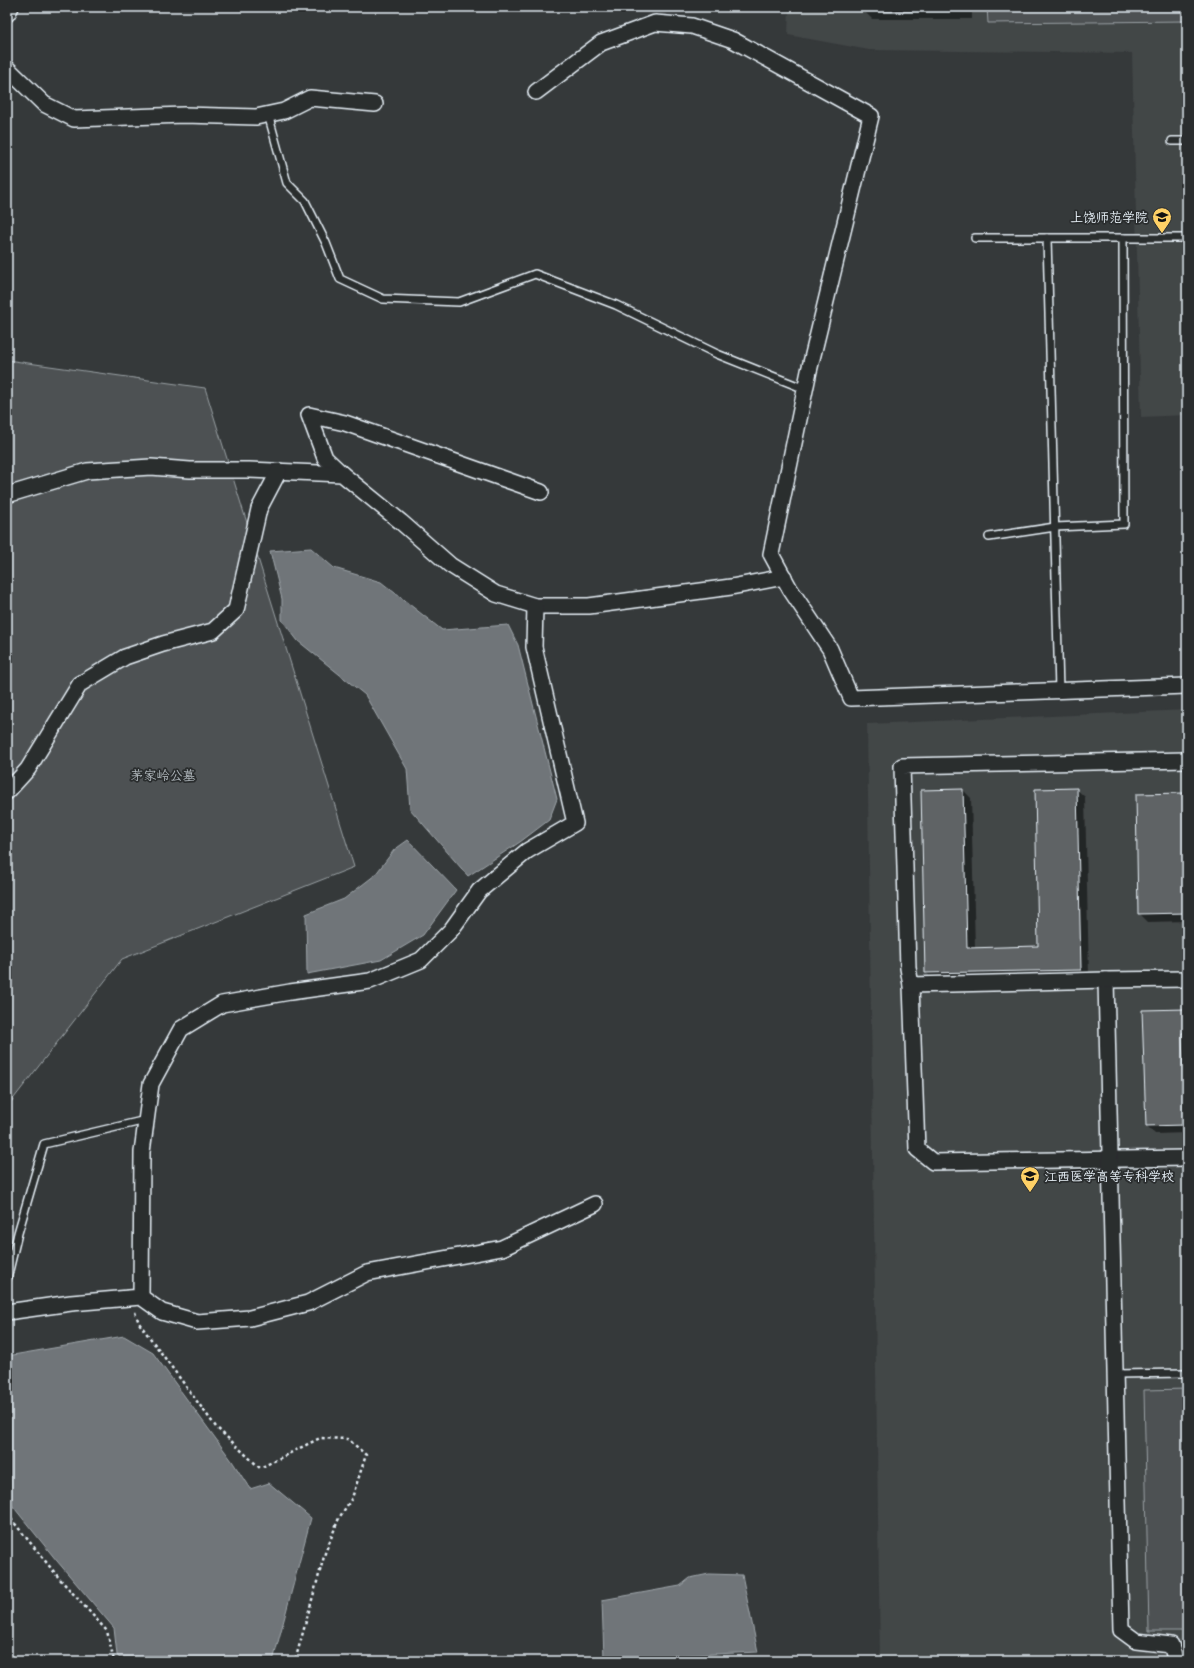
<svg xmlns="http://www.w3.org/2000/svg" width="1194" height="1668" font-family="Pangolin,'LXGW WenKai TC',sans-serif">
<rect width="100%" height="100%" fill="#35393a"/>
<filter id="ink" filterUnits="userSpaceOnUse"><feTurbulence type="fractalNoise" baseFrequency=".025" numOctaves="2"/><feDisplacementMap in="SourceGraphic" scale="8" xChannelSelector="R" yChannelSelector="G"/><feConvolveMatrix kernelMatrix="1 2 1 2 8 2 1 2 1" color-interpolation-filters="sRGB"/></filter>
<g filter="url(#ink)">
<g fill="#424647">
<polygon points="789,7 1187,7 1187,415 1141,417 1132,53 869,50 788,35"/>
<polygon points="1187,710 1187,1661 880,1661 867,724"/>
</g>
<g fill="#4d5152" stroke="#9aa1a5">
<polygon points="987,7 1187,7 1187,21 988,23"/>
<polygon points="7,360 205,388 354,867 122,959 7,1107"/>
<polygon points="1187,1389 1187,1631 1149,1631 1144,1390"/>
</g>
<g fill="#707579" stroke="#a0a7ac">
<polygon points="311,548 334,568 381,582 442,630 508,625 518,645 557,799 549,820 520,842 468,876 410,809 407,769 365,695 298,641 282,620 282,599 270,551"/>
<polygon points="408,840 456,890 423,935 381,960 307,974 306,914 344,899 375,875 394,850"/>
<polygon points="124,1336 153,1353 232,1461 250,1489 269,1483 311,1518 273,1661 122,1661 117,1655 114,1628 57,1561 7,1499 7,1356"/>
<polygon points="709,1574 742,1575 758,1652 604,1659 602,1600 680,1586 690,1578"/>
</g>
<g fill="#0007">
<polygon points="864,7 972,7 972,19 872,19 864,11"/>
<polygon points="1076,789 1085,797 1089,978 934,981 926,972 922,791 963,790 971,798 975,948 1039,947"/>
<polygon points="1183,794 1187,798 1187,921 1148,922 1139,913"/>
<polygon points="1187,1010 1187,1133 1155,1134 1147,1126 1143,1011"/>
</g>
<g fill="#5f6365" stroke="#e8f1f8">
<rect x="863" y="7" width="101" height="4"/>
<polygon points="1077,788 1081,970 925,973 921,790 963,789 967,948 1038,946 1035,789"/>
<polygon points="1184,793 1187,913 1138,914 1136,794"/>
<polygon points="1187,1009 1187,1033 1182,1033 1185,1125 1146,1126 1142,1010"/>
</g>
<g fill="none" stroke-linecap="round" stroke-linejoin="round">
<g stroke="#e8f1f8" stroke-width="10">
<g id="lane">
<polyline points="268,114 287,183 305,201 326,243 340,279 383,299 459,302 535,274 616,305 717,354 805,389"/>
<polyline points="1172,141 1187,141"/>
<polyline points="975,238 1187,238"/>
<polyline points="1047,238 1059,691"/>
<polyline points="989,537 1055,527 1124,524 1123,238"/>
<polyline points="7,1279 18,1233 44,1144 146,1120"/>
<polyline points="1115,1374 1187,1373"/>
</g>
</g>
<g stroke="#e8f1f8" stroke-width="18">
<g id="street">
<polyline points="7,14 11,7"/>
<polyline points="7,68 44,104 74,119 184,115 256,117 284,111 310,98 375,104"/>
<polyline points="536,92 601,43 655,23 692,26 733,40 871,116 809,371 771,554 790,589 830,649 851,698 1187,686"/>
<polyline points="342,474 325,458 309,415 345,423 541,492"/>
<polyline points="7,495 87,471 151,467 190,470 249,470 342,474 401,522 450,565 496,594 535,606 589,606 731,587 784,577"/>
<polyline points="1187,760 902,766 908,968 911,985 917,1149 933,1162 1187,1158"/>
<polyline points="7,792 28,769 80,684 125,657 163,644 213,631 236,610 259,509 279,471"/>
<polyline points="1106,980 1121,1630 1136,1641 1171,1645 1176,1661"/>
<polyline points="911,985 1106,980 1187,979"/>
<polyline points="141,1297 162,1312 197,1322 250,1318 308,1303 367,1273 502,1248 595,1204"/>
<polyline points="7,1312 71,1303 141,1297 142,1152 151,1084 181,1029 222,1004 290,992 370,981 421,960 451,930 479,891 527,851 575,823 534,647 535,606"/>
</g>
</g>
<g stroke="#e8f1f8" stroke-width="2.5" stroke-dasharray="3 3" stroke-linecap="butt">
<polyline points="135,1312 139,1323 216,1427 260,1468 320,1438 348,1439 366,1455 352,1498 339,1518 325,1553 295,1661"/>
<polyline points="7,1514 59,1578 107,1631 114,1661"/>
</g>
<use href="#lane" stroke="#2a2d2e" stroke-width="7"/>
<use href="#street" stroke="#2a2d2e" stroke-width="15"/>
</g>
</g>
<defs>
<g id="university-pin" transform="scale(1)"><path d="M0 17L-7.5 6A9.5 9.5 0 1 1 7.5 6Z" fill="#ffd166" stroke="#2a2d2e"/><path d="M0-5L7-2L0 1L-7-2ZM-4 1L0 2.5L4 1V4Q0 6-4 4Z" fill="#111"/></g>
</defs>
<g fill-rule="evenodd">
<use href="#university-pin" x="1162" y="217"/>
<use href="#university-pin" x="1030" y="1176"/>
</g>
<g text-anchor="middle" stroke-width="3.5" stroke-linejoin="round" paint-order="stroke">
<g font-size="13" fill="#e8f1f8" stroke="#2a2d2e" text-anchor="end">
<text x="1148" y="222">上饶师范学院</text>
<text x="1044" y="1181" text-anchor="start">江西医学高等专科学校</text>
</g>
<g font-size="13" fill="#b2b9be" stroke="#2a2d2e">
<text x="163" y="780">茅家岭公墓</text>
</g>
</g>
<rect width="1194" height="1668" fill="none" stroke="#2a2d2e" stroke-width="24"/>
<rect x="12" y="12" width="1170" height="1644" fill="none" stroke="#e8f1f8" stroke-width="1.5" filter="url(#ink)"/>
</svg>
